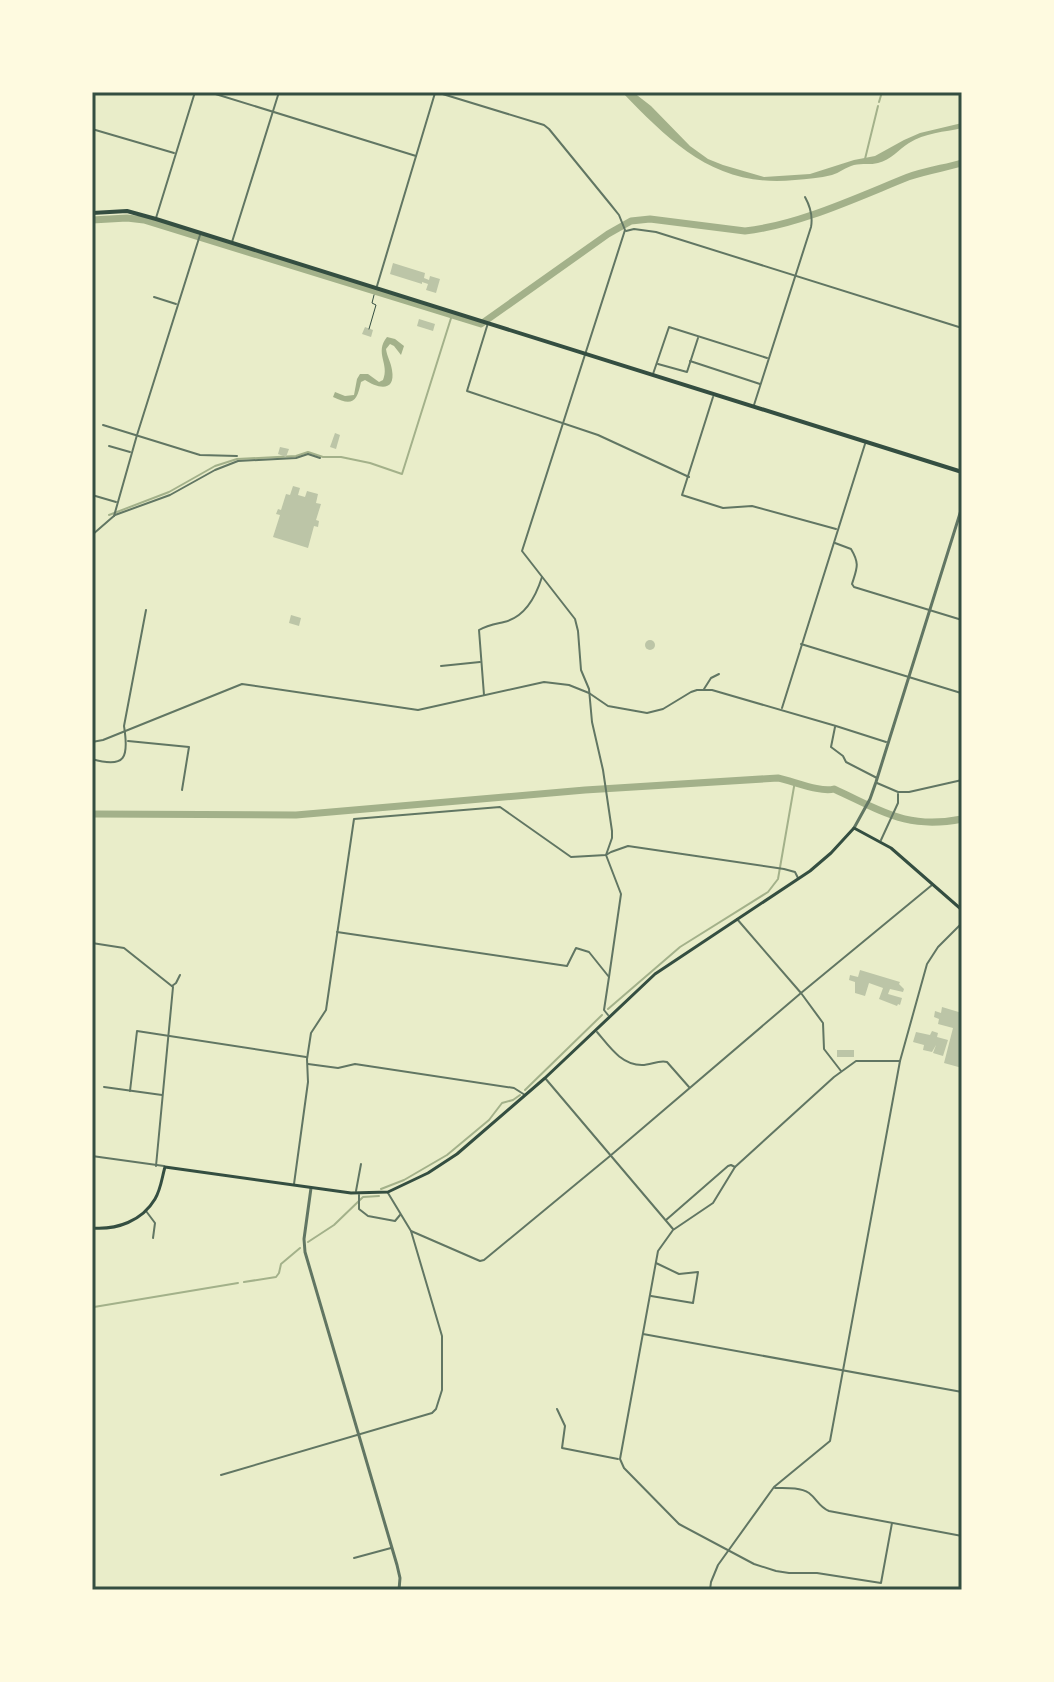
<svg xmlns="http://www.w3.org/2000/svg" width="1054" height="1682" font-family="'Space Grotesk',sans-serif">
<rect width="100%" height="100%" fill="#e9edc9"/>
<g fill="#a3b18a">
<path d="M622,92h11l18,14 39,40 18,13 15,6 41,12 46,-3 44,-14 21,-4 29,-16 16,-7 42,-10v5c-17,4 -38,5 -53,15 -10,6 -18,17 -31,20 -7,2 -16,0 -24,2 -8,2 -15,8 -22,10 -12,3 -25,4 -37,5 -78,8 -122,-35 -173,-88z"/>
<path d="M387,337l8,2 9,7 -3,9 -7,-9 -4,-2 -4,5c1,8 5,13 6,21 4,23 -15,18 -27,10l-4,2c-4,19 -8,25 -28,15l2,-5 10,4 9,-1 3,-16 3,-5h8l11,8 4,-2c7,-16 -9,-27 4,-43z"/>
</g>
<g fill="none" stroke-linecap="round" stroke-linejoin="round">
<g stroke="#a3b18a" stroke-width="2">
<polyline points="879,102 882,92"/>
<polyline points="865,159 878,106"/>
<polyline points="109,515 169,492 215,466 237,459 296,456 308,452 323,457 341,457 370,463 402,474 452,315"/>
<polyline points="608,1009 680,947 768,892 778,879 795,781"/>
<polyline points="525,1090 602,1015"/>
<polyline points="381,1189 404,1180 447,1155 489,1120 502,1103 513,1100 520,1095"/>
<polyline points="308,1242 334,1225 363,1197 379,1196"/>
<polyline points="244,1282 276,1277 279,1273 281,1264 300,1248"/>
<polyline points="94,1307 238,1283"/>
</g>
<g stroke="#a3b18a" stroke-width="7">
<path d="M92,220l35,-2 17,2 337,104 127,-90 23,-13 19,-2 95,12c54,-6 113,-34 163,-54 17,-6 36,-9 54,-14"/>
<path d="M92,814l204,1 289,-25 193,-12c15,3 43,15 56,11 48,22 73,41 128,30"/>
</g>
</g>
<g fill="#bcc5a7">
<polygon points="393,263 425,273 424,278 429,280 430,276 440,279 436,293 426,290 428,284 422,282 422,284 390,274"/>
<polygon points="419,319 435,324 433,331 417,326"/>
<polygon points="365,327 373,330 371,337 362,334"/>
<polygon points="335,433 340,435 336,449 330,447"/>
<polygon points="280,447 289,449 286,457 278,454"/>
<polygon points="293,486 300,488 298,495 305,497 307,491 318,494 316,503 321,504 316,520 319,521 318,527 314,526 308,548 273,537 280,515 276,514 278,509 281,510 286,494 290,495"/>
<polygon points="291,615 301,618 299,626 289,623"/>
<circle cx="650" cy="645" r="5"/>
<polygon points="860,970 900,982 899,984 904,989 903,992 890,989 888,994 902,998 900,1005 898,1004 897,1006 879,999 883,988 869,983 865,996 855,993 855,982 849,980 850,975 858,977"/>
<polygon points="942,1007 962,1013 962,1068 944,1063 953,1028 938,1024 939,1019 934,1017 935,1011 941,1013"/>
<polygon points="932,1031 938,1033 937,1037 948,1040 943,1056 933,1053 936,1045 932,1052 923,1050 924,1045 913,1042 916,1032 930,1035"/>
<rect x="837" y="1050" width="17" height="7"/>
</g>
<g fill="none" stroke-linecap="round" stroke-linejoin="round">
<polyline stroke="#344e41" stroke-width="1" points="369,329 376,305 372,303 374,295"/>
<g stroke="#617663" stroke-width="2">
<polyline points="209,92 416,156"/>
<polyline points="436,92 544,125 549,129 611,205 619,215 625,230 522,551 575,619 578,631 581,670 589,689 592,722 603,770 612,831 612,838 606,855 621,894 609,977"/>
<polyline points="92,129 174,153"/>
<polyline points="156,218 195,92"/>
<polyline points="626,231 634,229 656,232 962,328"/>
<polyline points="232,242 279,92"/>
<polyline points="377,286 435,93"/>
<polyline points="154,297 176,304"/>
<polyline points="488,323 467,391 598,435 689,477"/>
<polyline points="690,361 760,384"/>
<polyline points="658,364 687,372 698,338"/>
<polyline points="653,374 669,327 767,358"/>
<polyline points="713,397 682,495 723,508 752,506 836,529"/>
<path d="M754,405l57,-178c2,-11 -1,-21 -6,-30"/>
<polyline points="103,425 200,455 237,456"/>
<polyline points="109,446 130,452"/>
<polyline points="92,495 116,502"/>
<polyline points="114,516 137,435 200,235"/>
<polyline points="92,535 115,515 170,495 215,470 238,461 296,458 308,454 320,458"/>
<path d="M835,543l16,6c9,15 6,19 1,35l2,3 108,33"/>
<polyline points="801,644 961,693"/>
<polyline points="441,666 480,662"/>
<polyline points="704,689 711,678 719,674"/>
<path d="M484,695l-5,-65c8,-5 16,-6 25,-8 22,-5 32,-26 38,-45"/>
<polyline points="782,708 865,444"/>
<polyline points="835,727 831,747 843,756 846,762 877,778"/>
<polyline points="128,741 189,747 182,790"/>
<polyline points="92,742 103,740 242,684 418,710 544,682 569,685 589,693 608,706 647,713 663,709 691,692 697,690 712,690 836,726 886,742"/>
<path d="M92,759c34,10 37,-2 32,-33l22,-116"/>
<polyline points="877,783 898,792 909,792 962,780"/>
<polyline points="881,840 898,803 898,794"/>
<polyline points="337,932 567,966 576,948 589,952 609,977 604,1010 608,1015"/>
<polyline points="92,943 124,948 173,987 156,1166"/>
<polyline points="172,986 176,983 180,975"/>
<path d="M597,1032c12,14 24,33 45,33 9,0 16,-5 25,-3l22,25"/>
<polyline points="308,1064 338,1068 355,1064 514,1088 525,1095"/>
<polyline points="841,1071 824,1049 823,1023 801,993 932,885"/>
<polyline points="545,1078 673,1229"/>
<polyline points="104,1087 162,1095"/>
<polyline points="130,1091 137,1031 306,1057"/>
<polyline points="92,1156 164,1166"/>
<polyline points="294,1184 308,1082 307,1059 311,1033 326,1010 354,819 500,807 571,857 606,855 611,852 628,846 784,869 795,872 798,878"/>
<polyline points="356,1191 361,1164"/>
<polyline points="359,1195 359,1209 368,1216 395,1221 400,1215"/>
<polyline points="146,1211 155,1223 153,1238"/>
<polyline points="666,1220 728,1166 731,1165 735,1167"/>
<polyline points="411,1231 480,1261 484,1260 610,1156 801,993 737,919"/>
<polyline points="651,1296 693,1303 698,1272 679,1274 656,1263"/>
<polyline points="643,1334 962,1392"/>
<polyline points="557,1409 565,1426 562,1448 618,1459"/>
<polyline points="221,1475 432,1413 436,1409 442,1390 442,1336 411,1231 388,1193"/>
<path d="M775,1488c11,0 25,-1 34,5 8,6 10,14 20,18l133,25"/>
<polyline points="892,1523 881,1583 817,1573 789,1573 776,1571 754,1564 679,1524 624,1468 620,1459 658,1251 673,1230 713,1203 735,1167 834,1077 856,1061 900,1061"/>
<polyline points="354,1558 391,1548"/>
<polyline points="710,1590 711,1582 718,1565 774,1487 830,1441 900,1061 927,964 938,947 962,923"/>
</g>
<g stroke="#617663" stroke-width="3">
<polyline points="854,828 870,799 876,782 962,507"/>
<polyline points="311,1188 304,1239 305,1252 397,1565 400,1578 399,1590"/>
</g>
<path stroke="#344e41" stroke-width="3" d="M92,1228c25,2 50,-7 63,-29 6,-10 7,-22 10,-32l186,26 37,-1 40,-19 29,-19 88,-76 110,-104 155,-103 21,-18 23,-25 37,20 71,62"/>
<polyline stroke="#344e41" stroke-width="4" points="92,213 127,211 156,219 962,472"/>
</g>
<rect width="1054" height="1682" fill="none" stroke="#fefae0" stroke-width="188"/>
<rect x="94" y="94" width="866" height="1494" fill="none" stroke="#344e41" stroke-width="3"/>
</svg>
